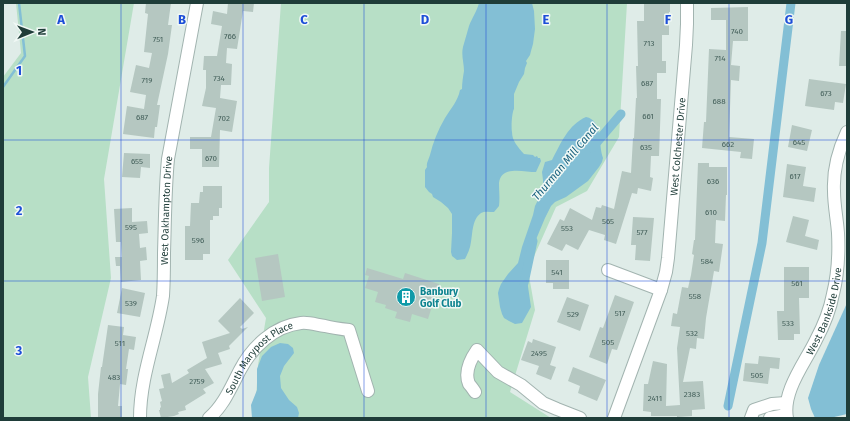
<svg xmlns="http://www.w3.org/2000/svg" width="850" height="421" font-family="'Fira Sans',sans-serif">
<rect width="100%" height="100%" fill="#dfece8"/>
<g fill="#b7dfc6">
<polygon points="16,3 134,3 104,179 111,278 88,377 91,418 3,418 3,77 21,53"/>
<polygon points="281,3 627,3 619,137 587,191 556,207 528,270 535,310 510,392 551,418 255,418 258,365 266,318 228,260 269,202 269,168"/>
</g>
<g fill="#83bfd5">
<path d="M479,3h53l2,8 1,18 -2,15 -2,7 -1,4 -4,6 1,2 -2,5 -1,6 -5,8 -5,12v15c-2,3 -3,18 -2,23 0,9 6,15 12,22l9,1 2,2 2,-1 1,2h2l1,3 -5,11c-12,0 -35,-7 -37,11 0,8 1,15 0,23l-5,6c-4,0 -10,-1 -13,1 -10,7 -8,23 -11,34 -1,4 -3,8 -5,12l-8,1 -5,-4 -1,-4 1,-19v-19l-4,-6 -7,-6 -8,-5 -1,-3 -3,-2 -4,-5v-17l2,-3c-1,-4 2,-8 3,-12 3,-13 8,-25 15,-37 6,-10 13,-17 15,-28l2,-1c0,-6 1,-12 2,-18 0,-8 -3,-16 -1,-24 2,-7 4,-14 6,-21 3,-8 8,-15 10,-23z"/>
<path d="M586,117c17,3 12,29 17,41l-1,4 -3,5 -11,14 -22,16 -11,5 -4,4 -6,12 -18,43 -1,12 5,34 -9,16 -7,1 -6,-3 -5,-3 -2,-4 -2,-7 -2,-14 1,-4 2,-5 7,-10 10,-11 4,-16 11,-32 2,-9 8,-16v-10l-1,-8 3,-10 7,-2c9,-17 16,-35 34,-43z"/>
<polygon points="847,303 847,414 830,418 815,418 811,409 808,398 819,365"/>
<polygon points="280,343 288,344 293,348 294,353 284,366 280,376 281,388 289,400 297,407 299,413 298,418 252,418 251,405 257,390 257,369 262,356 271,347"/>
</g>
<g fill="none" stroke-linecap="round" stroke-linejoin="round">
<polyline stroke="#83bfd5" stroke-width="2.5" points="3,87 25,56 19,3"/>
<g stroke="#83bfd5" stroke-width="9">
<polyline points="592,148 621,114"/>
<polyline points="524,283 533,241"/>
<polyline points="728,406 762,243 791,3"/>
</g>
</g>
<g fill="#b5c7c1">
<polygon points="146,3 171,3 168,25 172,25 168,54 157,105 160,105 157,127 155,127 154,138 123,134 127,106 144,109 146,95 130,92 136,65 149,68 152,53 144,52 148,14 145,13"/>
<polygon points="228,3 254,3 253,12 243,11 237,49 227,48 226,63 232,64 231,85 221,85 220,98 237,101 232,132 220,130 219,167 202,167 202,149 190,149 190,137 211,137 216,108 202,106 206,88 206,70 203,70 204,56 217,56 222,26 211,24 213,11 227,14"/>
<polygon points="644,3 670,3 670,12 669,12 669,35 662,35 662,61 666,61 666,73 657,73 657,99 661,99 659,156 651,156 650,177 653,178 651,191 638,188 637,194 632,193 616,244 604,240 605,235 589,230 578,250 566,244 562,251 547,244 560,219 564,221 570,208 592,220 596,207 601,208 602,205 614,209 622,171 631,173 633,138 634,138 636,98 637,98 636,66 638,66 637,21 644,21"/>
<polygon points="748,7 748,41 733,41 731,65 740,66 739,81 731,80 729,137 754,139 752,159 740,158 741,152 702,148 704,122 706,122 709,49 726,50 726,20 711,20 711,8"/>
<polygon points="841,31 847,31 847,66 839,66"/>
<polygon points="809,79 846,84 843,103 835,102 834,110 805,106"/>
<polygon points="792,125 812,130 807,151 788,147"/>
<polygon points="124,153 150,154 150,168 141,167 140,178 122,177"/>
<polygon points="698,163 709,163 709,167 727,167 727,195 726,195 725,221 716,220 715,243 723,244 719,272 714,271 706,318 704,339 697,338 696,349 690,348 683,382 703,381 705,409 692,410 692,416 677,417 677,416 651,416 651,412 643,411 644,384 648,384 653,361 667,364 666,406 680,405 677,348 680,327 671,326 673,313 677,314 682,287 688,288 691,275 694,255 692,254 694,240 695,240"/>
<polygon points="787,164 806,167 803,186 816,188 814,202 783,197"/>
<polygon points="203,186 222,186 222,208 219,208 219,216 213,216 213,220 210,220 210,254 203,254 203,260 185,260 185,226 190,226 191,203 199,203 200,192 203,192"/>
<polygon points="132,208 132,222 147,221 148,233 139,234 140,248 146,247 147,260 140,261 141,280 121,282 120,266 116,266 115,257 122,257 121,242 116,242 114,209"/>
<polygon points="793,216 809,220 805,236 819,240 817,250 786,242"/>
<polygon points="633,217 654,218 650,261 635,260 636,245 631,245"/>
<polygon points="278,254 285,297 262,301 255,258"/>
<polygon points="546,260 569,260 569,289 553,289 553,283 546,283"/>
<polygon points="784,267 809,267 809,298 799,298 800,334 794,334 794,340 778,340 777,311 784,311"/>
<polygon points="367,268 403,279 405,273 439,284 428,319 412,314 410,322 395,318 397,312 385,308 386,305 375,302 378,292 365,288 369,276 365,275"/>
<polygon points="122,288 145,293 140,317 117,313"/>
<polygon points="615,295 634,302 617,350 612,349 607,364 589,357 600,327 603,328"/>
<polygon points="567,297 589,305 580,331 557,322"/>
<polygon points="240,298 254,313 240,327 242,329 248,327 229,346 230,349 218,353 222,364 205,369 214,383 203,389 206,393 185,406 186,410 178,412 179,414 174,416 161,418 159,410 160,410 160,408 161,407 160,402 162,401 159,389 164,388 161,375 170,373 172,383 189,373 187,370 207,358 202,342 230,333 218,321"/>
<polygon points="108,325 124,327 123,335 136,337 134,350 129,349 126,369 128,369 126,385 120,384 118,406 122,406 122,418 98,418 98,394 101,367 102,367"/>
<polygon points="533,339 556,347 550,365 556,367 551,380 536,374 539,366 521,360 528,341 532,343"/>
<polygon points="759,356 780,358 779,369 770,368 768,384 743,381 745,363 758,364"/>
<polygon points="573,367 606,380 597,401 578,393 580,386 568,381"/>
</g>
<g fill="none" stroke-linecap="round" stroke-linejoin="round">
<g stroke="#a2b4b0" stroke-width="14">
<g id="minor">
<polyline points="608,270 661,290"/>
<path d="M475,392c-2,-3 -4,-6 -6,-8 -5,-12 1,-24 8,-34l21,22 23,13 22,18 14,6 23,9"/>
<path id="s1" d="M140,418c0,-42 17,-81 23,-122 1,-15 1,-29 1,-43 1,-31 1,-63 4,-94l29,-156"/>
<path id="s2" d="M209,418c15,-13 22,-31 31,-48 12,-23 34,-44 61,-47 8,-1 16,2 24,3 8,2 16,3 24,4l19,61"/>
<path id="s3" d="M614,418l47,-128 5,-18 2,-14 18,-213 1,-21v-21"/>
<polyline points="751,418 754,410 772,404 786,403"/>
<polyline points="770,418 786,415"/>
<path id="s4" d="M787,418c-5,-27 18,-55 29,-78 8,-15 14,-30 17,-46 5,-20 6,-41 5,-61 -1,-14 -4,-28 -4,-42 -1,-20 5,-42 13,-59"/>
</g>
</g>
<use href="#minor" stroke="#fff" stroke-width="12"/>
</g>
<path fill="none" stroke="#1d4ed8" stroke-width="1" stroke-opacity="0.55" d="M121,3v415M243,3v415M364,3v415M486,3v415M607,3v415M729,3v415M3,140h844M3,281h844"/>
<defs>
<g id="building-disc" transform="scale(1)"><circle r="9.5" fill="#0f9aa8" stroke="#f0f8f5"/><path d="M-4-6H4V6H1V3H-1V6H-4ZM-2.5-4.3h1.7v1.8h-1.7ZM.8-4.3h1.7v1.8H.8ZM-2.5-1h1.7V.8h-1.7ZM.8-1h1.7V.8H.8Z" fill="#fff"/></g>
</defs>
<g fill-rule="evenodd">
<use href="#building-disc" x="406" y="297"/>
</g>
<g text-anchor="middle" stroke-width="3" stroke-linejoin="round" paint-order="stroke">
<g font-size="8" fill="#44605b">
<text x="737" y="34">740</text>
<text x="230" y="39">766</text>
<text x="158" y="42">751</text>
<text x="649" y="46">713</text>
<text x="720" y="61">714</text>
<text x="219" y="81">734</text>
<text x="147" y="83">719</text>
<text x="647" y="86">687</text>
<text x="826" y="96">673</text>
<text x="719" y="104">688</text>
<text x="648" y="119">661</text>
<text x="142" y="120">687</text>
<text x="224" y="121">702</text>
<text x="799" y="145">645</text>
<text x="728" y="147">662</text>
<text x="646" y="150">635</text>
<text x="211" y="161">670</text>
<text x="137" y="164">655</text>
<text x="795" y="179">617</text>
<text x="713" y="184">636</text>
<text x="711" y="215">610</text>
<text x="608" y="224">565</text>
<text x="131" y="230">595</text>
<text x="567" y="231">553</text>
<text x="642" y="235">577</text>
<text x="198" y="243">596</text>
<text x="707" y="264">584</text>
<text x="557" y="275">541</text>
<text x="797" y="286">561</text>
<text x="695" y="299">558</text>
<text x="131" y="306">539</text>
<text x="620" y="316">517</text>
<text x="573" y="317">529</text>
<text x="788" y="326">533</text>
<text x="692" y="336">532</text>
<text x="608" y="345">505</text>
<text x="120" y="346">511</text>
<text x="539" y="356">2495</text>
<text x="757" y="378">505</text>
<text x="114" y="380">483</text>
<text x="197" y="384">2759</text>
<text x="692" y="397">2383</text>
<text x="655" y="401">2411</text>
</g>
<g font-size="10" fill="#1f3d39" stroke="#f0f8f5">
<text dy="4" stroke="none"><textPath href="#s3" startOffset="281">West Colchester Drive</textPath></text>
<text dy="4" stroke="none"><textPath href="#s1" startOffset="210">West Oakhampton Drive</textPath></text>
<text dy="4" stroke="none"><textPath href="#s4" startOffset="115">West Bankside Drive</textPath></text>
<text dy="4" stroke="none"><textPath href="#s2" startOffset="80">South Marypost Place</textPath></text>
</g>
<g font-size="10" font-weight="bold" fill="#0d838f" stroke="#f0f8f5" text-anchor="start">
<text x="420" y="295">Banbury<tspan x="420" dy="12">Golf Club</tspan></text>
</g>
<g font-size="11" font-style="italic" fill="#155f7d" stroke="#f0f8f5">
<text transform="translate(565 162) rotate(-50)" y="4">Thurman Mill Canal</text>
</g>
</g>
<g font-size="13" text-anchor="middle" font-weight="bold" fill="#1d4ed8" stroke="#f0f8f5" stroke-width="3" stroke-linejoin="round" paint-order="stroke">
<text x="61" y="24">A</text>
<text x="182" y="24">B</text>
<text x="304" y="24">C</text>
<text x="425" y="24">D</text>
<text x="546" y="24">E</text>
<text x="668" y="24">F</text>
<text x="789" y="24">G</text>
<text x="19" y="75">1</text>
<text x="19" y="215">2</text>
<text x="19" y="355">3</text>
</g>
<rect width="850" height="421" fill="none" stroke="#1f3d39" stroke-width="8"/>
<g transform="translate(32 32) rotate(89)" stroke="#f0f8f5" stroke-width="3" paint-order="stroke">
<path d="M0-3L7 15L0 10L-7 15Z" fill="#1f3d39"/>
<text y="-6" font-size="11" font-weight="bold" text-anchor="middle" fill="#1f3d39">N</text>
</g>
</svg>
